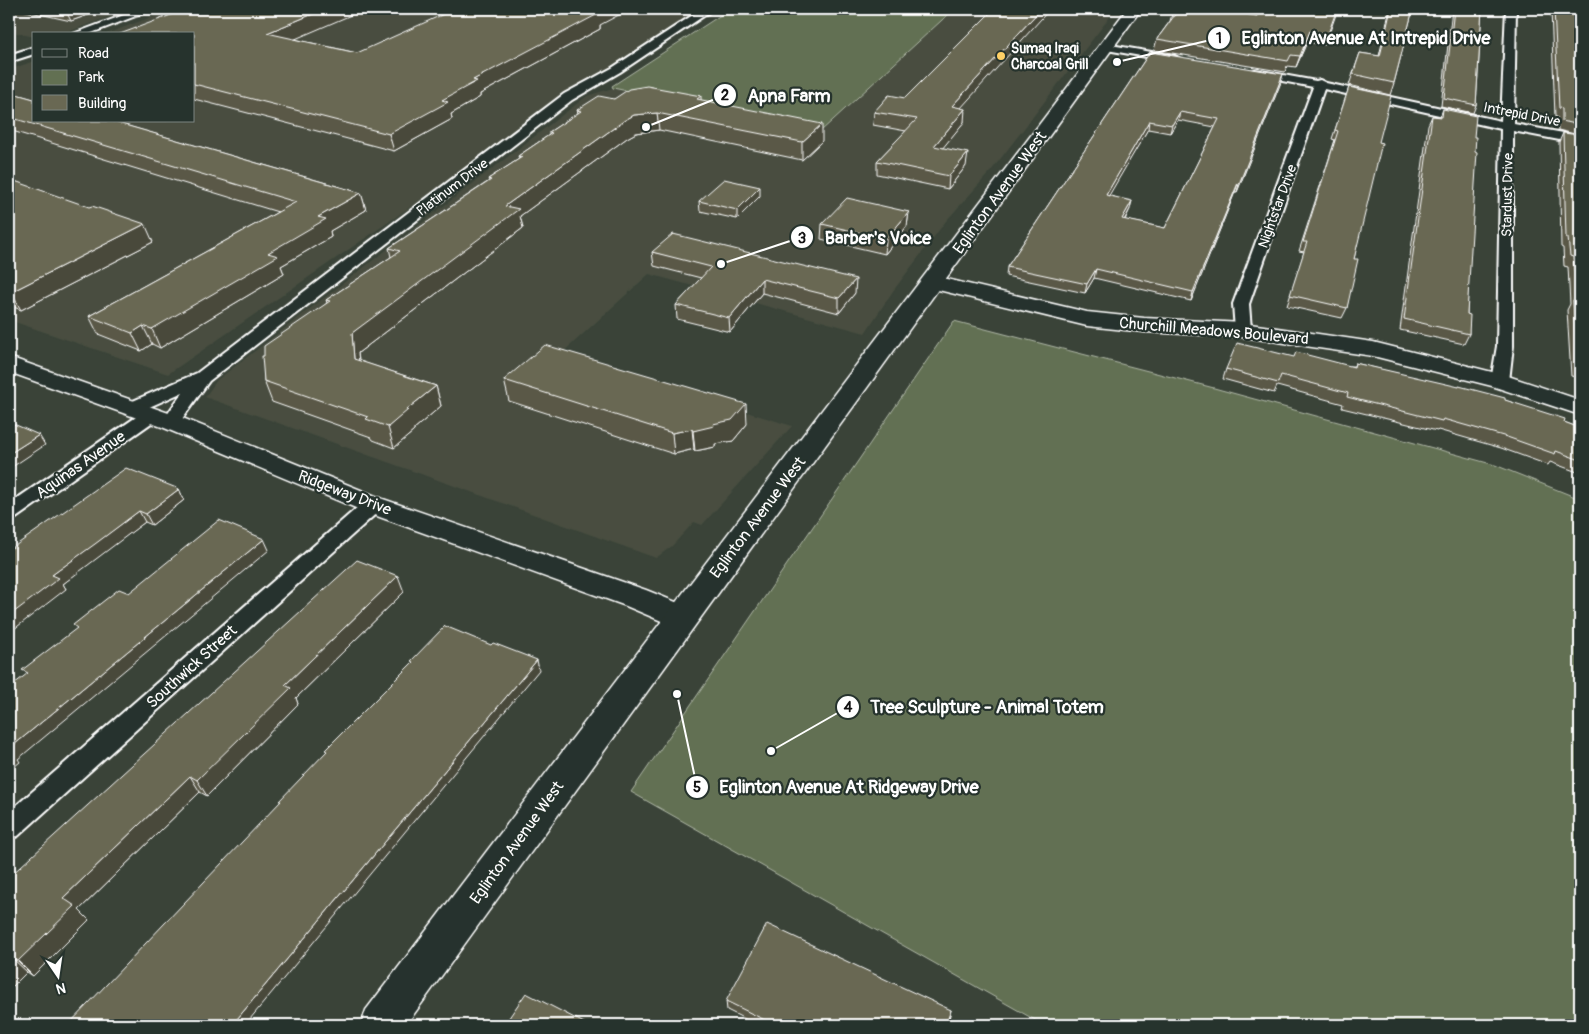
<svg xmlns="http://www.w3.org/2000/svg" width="1589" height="1034" font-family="Pangolin,sans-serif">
<rect width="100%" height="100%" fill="#3a4338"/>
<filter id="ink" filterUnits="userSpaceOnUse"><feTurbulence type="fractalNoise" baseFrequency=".02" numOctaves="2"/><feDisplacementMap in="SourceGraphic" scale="10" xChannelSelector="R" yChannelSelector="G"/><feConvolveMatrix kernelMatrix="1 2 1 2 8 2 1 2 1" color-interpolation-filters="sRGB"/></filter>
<g filter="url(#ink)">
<g fill="#484e40">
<polygon points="9,9 131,9 62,34 34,34 34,37 9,31"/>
<polygon points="173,9 698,9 168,374 9,320 9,70 34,61 34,121 194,121 194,34 106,34"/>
<polygon points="954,9 1116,9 991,171 946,221 893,291 865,333 649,274 561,354 792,426 702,525 694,522 672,546 656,558 205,397 217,380 587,96 613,88 821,131"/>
</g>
<g fill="#627052" stroke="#b0b8a8">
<polygon points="730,9 954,9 821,131 613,88 612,86"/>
<polygon points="954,321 1214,388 1495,465 1580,499 1580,1025 1044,1025 631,792"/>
</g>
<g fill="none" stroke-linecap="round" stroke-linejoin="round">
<g stroke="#fff" stroke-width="4">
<g id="street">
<polygon points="140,9 154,9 89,34 73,34"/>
<polygon points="702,9 714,9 620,72 572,100 209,381 177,426 171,428 165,426 162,422 183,392 138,412 132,413 126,412 123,408 126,404 197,373 564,94 612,68"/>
<polygon points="1506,9 1516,9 1514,124 1580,136 1580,144 1513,131 1513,346 1509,381 1506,385 1500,386 1494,385 1491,381 1497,346 1501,129 1324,89 1249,304 1251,330 1249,333 1237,333 1235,330 1233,304 1313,87 1251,75 1249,73 1251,71 1255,70 1316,81 1320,80 1326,83 1501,121"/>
<polygon points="1105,44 1175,56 1181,59 1175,62 1101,49 1100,47"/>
<polygon points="34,47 34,54 9,62 9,55"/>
<polygon points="151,409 157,411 160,415 157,419 16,518 9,520 9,504 145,411"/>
<polygon points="373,498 380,500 383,505 380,510 18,836 9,839 9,812 366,500"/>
</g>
</g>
<g stroke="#fff" stroke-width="3">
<g id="secondary">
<polygon points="934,276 1087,312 1144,318 1243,323 1373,342 1508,376 1580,400 1580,415 1492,386 1373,356 1243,337 1144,332 1087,326 926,287 923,282 926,277"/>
<polygon points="9,357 180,417 383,499 646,590 693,609 697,617 693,625 682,628 671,625 626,606 363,511 162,427 9,372"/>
</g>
</g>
<g stroke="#fff" stroke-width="3">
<polygon id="primary" points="1127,9 1141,9 406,1025 361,1025 366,1010"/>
</g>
<use href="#street" fill="#26332d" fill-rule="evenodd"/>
<use href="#secondary" fill="#26332d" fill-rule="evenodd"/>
<use href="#primary" fill="#26332d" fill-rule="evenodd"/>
</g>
<g fill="#5a5947" stroke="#fff" fill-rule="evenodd">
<polygon points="17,9 105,9 71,21"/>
<polygon points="1213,9 1257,16 1338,9 1325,45 1307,42 1296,67 1287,66 1285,72 1154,50 1157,39 1170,21 1173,11"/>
<polygon points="1390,9 1413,9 1394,83 1390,95 1349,85 1360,53 1379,56"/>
<polygon points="1452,9 1482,9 1476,105 1473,113 1441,106"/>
<polygon points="1551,9 1580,9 1580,378 1571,376 1567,310 1570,304 1568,267 1564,266 1563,248 1561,247 1559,142 1563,133 1579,135 1558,130 1557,117 1555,117"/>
<polygon points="600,25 600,29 480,94 480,97 451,114 452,119 394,151 194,99 194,34 294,39 357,53"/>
<path d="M1150,52l131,30 -44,110h-2l-44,109 -97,-23 -9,15 -79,-17 1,-9zM1178,120l37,7 -50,101 -40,-8 5,-11 -22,-13 40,-67 22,4z"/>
<polygon points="1349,87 1379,142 1354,259 1347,308 1342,318 1287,306 1304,252 1299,251 1335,140 1332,139"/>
<polygon points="9,92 361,193 366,210 330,231 331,237 281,266 284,274 160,348 152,344 141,351 98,334 89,316 278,212 9,130"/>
<polygon points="701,96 701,100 822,141 802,160 659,130 636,133 627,138 520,216 523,228 358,353 359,361 436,386 441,406 414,429 414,431 394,448 373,440 371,437 272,402 264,381 264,356 327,303 326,300 391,257 389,248 489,181 488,179 519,159 518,156 549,135 549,132 578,113 577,110 614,99"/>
<polygon points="961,108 964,122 942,148 966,166 948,189 877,174 877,161 906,131 873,125 874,112"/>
<polygon points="1443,109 1474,137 1467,314 1469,334 1464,344 1400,330 1428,125 1432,116 1440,117"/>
<polygon points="9,179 153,242 21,310 9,305"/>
<polygon points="760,196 737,219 700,211 699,201"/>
<polygon points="909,212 907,226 885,254 821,239 822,224"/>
<polygon points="652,252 855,293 839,313 762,293 730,332 677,319 676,305 701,278 654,266"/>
<polygon points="1355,363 1505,400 1580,428 1580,473 1550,462 1548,465 1501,448 1438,430 1437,431 1342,408 1343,404 1277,386 1274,393 1223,379 1226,369 1354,366"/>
<polygon points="504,380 747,424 733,441 715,444 715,447 695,451 694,449 674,454 509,401"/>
<polygon points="179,489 184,500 152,525 145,522 101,554 63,584 66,589 9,550"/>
<polygon points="404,592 296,698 298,704 207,796 200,792 79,910 89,920 33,976 27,972 9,990 9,877"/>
<polygon points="726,1001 951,1010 947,1025 948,1025 757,1025 727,1010"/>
</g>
<g fill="#4a493a" stroke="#fff">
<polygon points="65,9 105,9 71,21"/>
<polygon points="325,9 365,9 272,49 267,33"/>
<polygon points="600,9 630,9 600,25 600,29 480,94 480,97 451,114 452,119 394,151 389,134 473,80"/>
<polygon points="1041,9 1050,9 951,119 952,106"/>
<polygon points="1310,31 1307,42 1296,67 1300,56"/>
<polygon points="1283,74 1281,82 1237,192 1239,184"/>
<polygon points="965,109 964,122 933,160 934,146"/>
<polygon points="1180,112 1178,120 1170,133 1172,125"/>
<polygon points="657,113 659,130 636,133 627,138 520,216 523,228 358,353 361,379 354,359 352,333 505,206 625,120 634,115"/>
<polygon points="1149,121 1148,129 1104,204 1106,195"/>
<polygon points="822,124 822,141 802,160 802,142"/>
<polygon points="968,153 966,166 948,189 949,176"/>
<polygon points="1238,183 1235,192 1191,301 1193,292"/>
<polygon points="760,187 760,196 737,219 737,210"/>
<polygon points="361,193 366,210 330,231 331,237 281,266 284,274 160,348 152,329 268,253 318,217"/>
<polygon points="1132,201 1130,209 1120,228 1122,219"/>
<polygon points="909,212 907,226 885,254 886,239"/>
<polygon points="145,224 153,242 21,310 11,292"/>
<polygon points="1096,269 1094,278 1085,293 1087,284"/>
<polygon points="762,279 762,293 730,332 729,318"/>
<polygon points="856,279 855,293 839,313 839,298"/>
<polygon points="143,326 152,344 141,351 132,333"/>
<polygon points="436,386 441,406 414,429 414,431 394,448 388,427 406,410"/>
<polygon points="746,404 747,424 733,441 715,444 715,447 695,451 693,431 713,424"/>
<polygon points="692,429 694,449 674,454 672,433"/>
<polygon points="39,435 45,445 9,469 9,454"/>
<polygon points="179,489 184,500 152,525 146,514"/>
<polygon points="139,511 145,522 63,584 66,589 9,633 9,616 52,575"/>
<polygon points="264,539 269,550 18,759 20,762 9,771 9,749"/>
<polygon points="398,576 404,592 296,698 298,704 207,796 197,780 285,685"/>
<polygon points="537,660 539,670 245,1025 232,1025"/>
<polygon points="190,776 200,792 79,910 89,920 33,976 18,961 63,898"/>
<polygon points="12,958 27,972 9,990 9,960"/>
<polygon points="951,1010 949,1019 947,1025 945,1025"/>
</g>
<g fill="#696853" stroke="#fff" fill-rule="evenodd">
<polygon points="187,9 325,9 267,33 357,53 455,9 600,9 593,13 598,14 473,80 477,81 442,100 448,102 389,134 194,84 194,34 120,34"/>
<polygon points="994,9 1041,9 952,106 965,109 934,146 968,153 949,176 877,161 917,119 874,112 889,95 905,98"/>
<polygon points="1174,9 1211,9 1257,16 1261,9 1337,9 1328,34 1310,31 1300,56 1291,55 1288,61 1157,39 1177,12 1173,11"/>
<polygon points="1391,9 1413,9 1394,83 1353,74 1360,53 1380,56"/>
<polygon points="1454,9 1482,9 1476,105 1444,98"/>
<polygon points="1554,9 1580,9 1580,125 1562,121 1562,109 1559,108"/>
<path d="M1150,52l133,22 -44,110 -1,-1 -45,109 -97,-23 -9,15 -80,-17zM1180,112l39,7 -54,109 -43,-9 10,-18 -26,-6 43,-74 23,4z"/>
<polygon points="647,86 701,96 697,99 822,124 802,142 657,113 634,115 625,120 505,206 519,209 352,333 354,359 436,386 406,410 408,410 388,427 366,419 368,417 264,381 262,356 264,356 264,346 330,301 326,300 400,251 389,248 491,180 488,179 522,157 518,156 552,133 549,132 581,111 577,110 599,96 614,99 629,89"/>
<polygon points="1349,87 1391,96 1379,142 1382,143 1354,259 1358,259 1347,308 1290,295 1307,242 1303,242 1338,131 1335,130"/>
<polygon points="9,92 34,99 34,121 111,121 361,193 318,217 326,219 268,253 278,256 152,329 143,326 132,333 89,316 296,202 9,117"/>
<polygon points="1443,109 1476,116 1474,137 1476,137 1475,151 1477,152 1467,314 1470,315 1469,334 1404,319 1432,116 1442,117"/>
<polygon points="1563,133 1580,135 1580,367 1577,366 1573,300 1577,301 1573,257 1570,256 1568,238 1566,237"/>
<polygon points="9,179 89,207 92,206 145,224 11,292 9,291"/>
<polygon points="724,179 760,187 737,210 699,201"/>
<polygon points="847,198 909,212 886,239 822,224"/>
<polygon points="673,234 856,279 839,298 762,279 729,318 701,311 676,305 711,267 652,252"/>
<polygon points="1237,343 1294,357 1296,352 1354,367 1355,363 1459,387 1459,386 1505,398 1505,400 1565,419 1564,422 1580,428 1580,460 1556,451 1555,454 1507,437 1443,419 1442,421 1347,397 1348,393 1281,375 1278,383 1226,369"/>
<polygon points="545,345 746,404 732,420 713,424 714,426 693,431 692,429 672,433 504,380"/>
<polygon points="9,422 39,435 9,454"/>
<polygon points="126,468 179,489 146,514 139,511 95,544 52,575 59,578 9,616 9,550"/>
<polygon points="219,520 264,539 9,749 9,688 28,673 22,670 77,628 73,625 119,589 129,593"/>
<polygon points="357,560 398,576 285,685 291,688 197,780 190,776 63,898 75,906 18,961 12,958 9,960 9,877"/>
<polygon points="445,626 491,645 493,643 537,660 232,1025 68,1025 281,801 279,801 327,751 325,750 413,662 411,661"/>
<polygon points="767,924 951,1010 946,1024 948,1025 775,1025 726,1001"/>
<polygon points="526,993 588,1025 504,1025"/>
</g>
</g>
<circle fill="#ffd166" stroke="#26332d" stroke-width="2" cx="1001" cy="56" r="5"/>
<g text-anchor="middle" stroke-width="4.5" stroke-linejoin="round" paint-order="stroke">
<g font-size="14" font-weight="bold" fill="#fff" stroke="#26332d" text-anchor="start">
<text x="1011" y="53">Sumaq Iraqi<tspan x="1011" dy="16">Charcoal Grill</tspan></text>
</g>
<g font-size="14" fill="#fff" stroke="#26332d">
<text transform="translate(1522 114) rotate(11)" y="5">Intrepid Drive</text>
<text transform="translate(452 187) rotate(-37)" y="5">Platinum Drive</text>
<text transform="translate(1507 195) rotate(-89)" y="5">Stardust Drive</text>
<text transform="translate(1277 206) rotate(-70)" y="5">Nightstar Drive</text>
</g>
<g font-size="16" fill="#fff" stroke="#26332d">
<text transform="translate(999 192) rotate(-54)" y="6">Eglinton Avenue West</text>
<text transform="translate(1214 330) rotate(5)" y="6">Churchill Meadows Boulevard</text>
<text transform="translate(80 464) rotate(-35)" y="6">Aquinas Avenue</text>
<text transform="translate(345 492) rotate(21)" y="6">Ridgeway Drive</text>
<text transform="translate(757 517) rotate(-53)" y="6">Eglinton Avenue West</text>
<text transform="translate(191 666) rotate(-42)" y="6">Southwick Street</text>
<text transform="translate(516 842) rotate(-54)" y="6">Eglinton Avenue West</text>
</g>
</g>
<path fill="none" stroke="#fff" stroke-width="2" d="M1117 62L1219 38M646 127L725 95M721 264L802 237M771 751L848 707M677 694L697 787"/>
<g fill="#fff" stroke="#26332d" stroke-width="2">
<circle cx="1117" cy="62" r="5"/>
<circle cx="646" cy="127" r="5"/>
<circle cx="721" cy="264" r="5"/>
<circle cx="771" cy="751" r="5"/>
<circle cx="677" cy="694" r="5"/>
<circle cx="1219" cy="38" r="12"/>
<circle cx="725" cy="95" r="12"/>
<circle cx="802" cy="237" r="12"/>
<circle cx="848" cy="707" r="12"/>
<circle cx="697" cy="787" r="12"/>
</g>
<g font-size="15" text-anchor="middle" font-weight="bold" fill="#111">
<text x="1219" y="43">1</text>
<text x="725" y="100">2</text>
<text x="802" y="243">3</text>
<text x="848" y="712">4</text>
<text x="697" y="792">5</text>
</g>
<g font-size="18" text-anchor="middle" font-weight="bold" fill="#fff" stroke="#26332d" stroke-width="4.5" stroke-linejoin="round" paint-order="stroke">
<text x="1366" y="44">Eglinton Avenue At Intrepid Drive</text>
<text x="789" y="102">Apna Farm</text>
<text x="878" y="244">Barber's Voice</text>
<text x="987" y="713">Tree Sculpture - Animal Totem</text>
<text x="849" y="793">Eglinton Avenue At Ridgeway Drive</text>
</g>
<rect width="1589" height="1034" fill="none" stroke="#26332d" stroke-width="30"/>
<rect x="15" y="15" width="1559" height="1004" fill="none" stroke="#fff" stroke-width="2" filter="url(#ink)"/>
<rect x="32" y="32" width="162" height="90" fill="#26332d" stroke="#7d8581"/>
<rect x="42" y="49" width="25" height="8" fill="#26332d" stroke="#7d8581"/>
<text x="78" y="58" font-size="15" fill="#ffffff">Road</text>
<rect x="42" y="70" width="25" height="15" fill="#627052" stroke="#7d8581"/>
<text x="78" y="82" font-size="15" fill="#ffffff">Park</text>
<rect x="42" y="95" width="25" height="15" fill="#696853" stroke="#7d8581"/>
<text x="78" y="108" font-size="15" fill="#ffffff">Building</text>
<g transform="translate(58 976) rotate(167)" stroke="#26332d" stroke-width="4" paint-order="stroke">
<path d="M0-4L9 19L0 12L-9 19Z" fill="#ffffff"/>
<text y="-8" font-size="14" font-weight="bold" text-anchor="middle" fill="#ffffff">N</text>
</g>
</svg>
